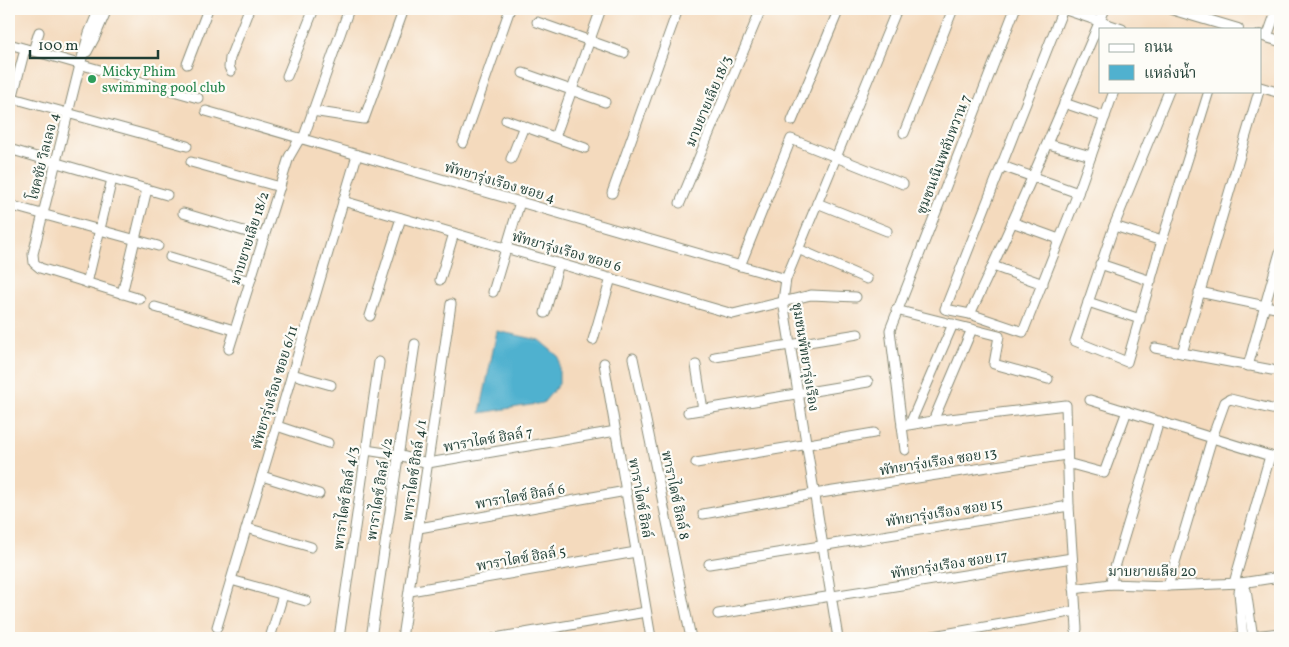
<svg xmlns="http://www.w3.org/2000/svg" width="1289" height="647" font-family="Vollkorn,'Noto Serif Thai',serif">
<rect width="100%" height="100%" fill="#fdfcf7"/>
<filter id="ink" filterUnits="userSpaceOnUse"><feTurbulence type="fractalNoise" baseFrequency=".02" numOctaves="2"/><feDisplacementMap in="SourceGraphic" scale="10" xChannelSelector="R" yChannelSelector="G"/><feConvolveMatrix kernelMatrix="1 2 1 2 8 2 1 2 1" color-interpolation-filters="sRGB"/></filter>
<filter id="wash" filterUnits="userSpaceOnUse"><feTurbulence type="fractalNoise" baseFrequency=".0096" numOctaves="4" result="noise"/><feDisplacementMap in="SourceGraphic" scale="20" xChannelSelector="R" yChannelSelector="G"/><feGaussianBlur stdDeviation="1.12" result="paint"/><feColorMatrix in="noise" values="0 0 0 0 0 0 0 0 0 0 0 0 0 0 0 0 0 1.4 0 .05"/><feComposite in="paint" operator="in"/></filter>
<g filter="url(#wash)">
<rect width="100%" height="100%" fill="#f4dabd"/>
<polygon fill="#50b1cf" stroke="#387782" points="497,331 539,340 559,357 559,384 543,403 480,413"/>
</g>
<g filter="url(#ink)">
<g fill="none" stroke-linecap="round" stroke-linejoin="round">
<g stroke="#8a8c78" stroke-width="11">
<g id="minor">
<polyline points="99,9 89,33 80,65 33,254 34,263 40,268 140,299"/>
<polyline points="537,22 624,53"/>
<polyline points="1267,37 1277,9"/>
<polyline points="9,44 198,98"/>
<polyline points="33,51 39,32"/>
<polyline points="87,52 95,37 107,9"/>
<polyline points="187,64 208,9"/>
<polyline points="231,71 229,67 230,58 249,9"/>
<polyline points="523,73 605,102"/>
<polyline points="287,76 314,9"/>
<polyline points="1260,87 1280,93"/>
<polyline points="1114,91 1078,193 1023,332 970,314 945,309 1063,9 1122,29"/>
<polyline points="1169,91 1114,226 1075,341 1127,362 1162,241 1209,91"/>
<polyline points="9,97 187,146"/>
<polyline points="1064,103 1105,117"/>
<polyline points="9,111 25,49"/>
<polyline points="206,111 786,279"/>
<polyline points="312,111 364,119 404,9"/>
<polyline points="506,120 585,148"/>
<polyline points="792,121 839,9"/>
<polyline points="904,133 953,9"/>
<polyline points="555,137 601,9"/>
<polyline points="303,139 349,9"/>
<polyline points="463,143 510,9"/>
<polyline points="1048,144 1091,156"/>
<polyline points="9,149 167,195"/>
<polyline points="511,159 524,126"/>
<polyline points="191,162 280,187"/>
<polyline points="1002,166 1078,193"/>
<polyline points="612,193 678,9"/>
<polyline points="343,201 733,314 811,295 856,297"/>
<polyline points="680,203 761,9"/>
<polyline points="817,203 887,231"/>
<polyline points="9,205 158,246"/>
<polyline points="183,213 264,237"/>
<polyline points="1012,222 1059,239"/>
<polyline points="1114,226 1162,241"/>
<polyline points="798,249 867,279"/>
<polyline points="170,257 250,281"/>
<polyline points="1100,264 1151,281"/>
<polyline points="740,266 791,139 903,184"/>
<polyline points="993,266 1043,284"/>
<polyline points="440,280 454,233"/>
<polyline points="87,283 112,179"/>
<polyline points="493,292 520,202"/>
<polyline points="1199,292 1280,309"/>
<polyline points="122,294 147,189"/>
<polyline points="1088,302 1140,319"/>
<polyline points="155,307 234,330"/>
<polyline points="896,310 999,336 994,364 1048,379"/>
<polyline points="545,313 559,263"/>
<path d="M970,314c48,-100 91,-203 135,-305"/>
<polyline points="370,316 401,218"/>
<polyline points="593,340 611,278"/>
<polyline points="1155,348 1272,370"/>
<polyline points="229,349 289,157 300,138"/>
<polyline points="1182,353 1259,91"/>
<polyline points="715,357 858,334"/>
<polyline points="633,358 691,638"/>
<polyline points="604,363 651,638"/>
<polyline points="696,365 703,410"/>
<polyline points="1248,366 1280,252"/>
<polyline points="292,374 331,385"/>
<polyline points="1090,400 1280,459"/>
<polyline points="688,412 868,382"/>
<polyline points="933,421 972,329"/>
<polyline points="910,424 953,324"/>
<polyline points="277,426 328,443"/>
<polyline points="902,426 933,421 1066,405 1069,506 1077,629 1074,638"/>
<polyline points="366,450 398,455 428,463 616,431"/>
<polyline points="905,450 890,330 1015,9"/>
<polyline points="696,463 874,433"/>
<polyline points="1067,463 1104,473 1127,411"/>
<polyline points="262,476 319,494"/>
<polyline points="703,514 814,494 1066,455"/>
<polyline points="247,528 311,547"/>
<polyline points="419,528 626,491"/>
<polyline points="709,564 1069,506"/>
<polyline points="231,580 306,601"/>
<polyline points="1234,583 1270,456"/>
<polyline points="1241,583 1246,590 1253,638"/>
<polyline points="1241,583 1239,592 1243,638"/>
<polyline points="1110,584 1159,421"/>
<polyline points="1168,586 1212,438 1225,402 1230,399 1280,411"/>
<polyline points="1074,589 1110,584 1168,586 1241,583 1280,577"/>
<polyline points="410,591 636,552"/>
<polyline points="718,614 1072,558"/>
<polyline points="217,627 357,155"/>
<polyline points="270,638 283,595"/>
<polyline points="339,638 379,362"/>
<polyline points="371,638 415,344"/>
<polyline points="402,638 451,304"/>
<polyline points="495,638 646,612"/>
<polyline points="838,638 783,301 786,279 897,9"/>
<polyline points="922,638 1076,611"/>
<polyline points="1234,638 1280,633"/>
</g>
</g>
<g stroke="#8a8c78" stroke-width="12">
<g id="tertiary">
<polyline points="1171,9 1238,29"/>
<polyline points="1260,35 1280,41"/>
</g>
</g>
<use href="#minor" stroke="#fff" stroke-width="9"/>
<use href="#tertiary" stroke="#fff" stroke-width="10"/>
</g>
</g>
<circle fill="#2e9e5b" stroke="#fdfcf7" stroke-width="2" cx="92" cy="79" r="5"/>
<g text-anchor="middle" stroke-width="4.5" stroke-linejoin="round" paint-order="stroke">
<g font-size="14" fill="#27864d" stroke="#fdfcf7" text-anchor="start">
<text x="102" y="76">Micky Phim<tspan x="102" dy="16">swimming pool club</tspan></text>
</g>
<g font-size="14" fill="#1f3d34" stroke="#fdfcf7">
<text transform="translate(708 101) rotate(-67)" y="5">มาบยายเลีย 18/3</text>
<text transform="translate(943 154) rotate(-69)" y="5">ชุมชนเนินพลับหวาน 7</text>
<text transform="translate(43 156) rotate(-76)" y="5">โชคชัย วิลเลจ 4</text>
<text transform="translate(500 182) rotate(16)" y="5">พัทยารุ่งเรือง ซอย 4</text>
<text transform="translate(249 238) rotate(-72)" y="5">มาบยายเลีย 18/2</text>
<text transform="translate(567 251) rotate(16)" y="5">พัทยารุ่งเรือง ซอย 6</text>
<text transform="translate(806 357) rotate(81)" y="5">ชุมชนพัทยารุ่งเรือง</text>
<text transform="translate(274 387) rotate(-73)" y="5">พัทยารุ่งเรือง ซอย 6/11</text>
<text transform="translate(488 439) rotate(-10)" y="5">พาราไดซ์ ฮิลล์ 7</text>
<text transform="translate(938 461) rotate(-9)" y="5">พัทยารุ่งเรือง ซอย 13</text>
<text transform="translate(414 470) rotate(-82)" y="5">พาราไดซ์ ฮิลล์ 4/1</text>
<text transform="translate(379 489) rotate(-81)" y="5">พาราไดซ์ ฮิลล์ 4/2</text>
<text transform="translate(676 495) rotate(78)" y="5">พาราไดซ์ ฮิลล์ 8</text>
<text transform="translate(520 496) rotate(-10)" y="5">พาราไดซ์ ฮิลล์ 6</text>
<text transform="translate(345 498) rotate(-82)" y="5">พาราไดซ์ ฮิลล์ 4/3</text>
<text transform="translate(641 498) rotate(80)" y="5">พาราไดซ์ ฮิลล์</text>
<text transform="translate(944 512) rotate(-9)" y="5">พัทยารุ่งเรือง ซอย 15</text>
<text transform="translate(521 558) rotate(-10)" y="5">พาราไดซ์ ฮิลล์ 5</text>
<text transform="translate(949 564) rotate(-9)" y="5">พัทยารุ่งเรือง ซอย 17</text>
<text x="1152" y="576">มาบยายเลีย 20</text>
</g>
</g>
<rect width="1289" height="647" fill="none" stroke="#fdfcf7" stroke-width="30"/>
<rect x="1099" y="28" width="162" height="65" fill="#fdfcf7" stroke="#a4b0a9"/>
<rect x="1109" y="44" width="25" height="8" fill="#ffffff" stroke="#a4b0a9"/>
<text x="1144" y="52" font-size="15" fill="#1f3d34">ถนน</text>
<rect x="1109" y="65" width="25" height="15" fill="#50b1cf" stroke="#a4b0a9"/>
<text x="1144" y="78" font-size="15" fill="#1f3d34">แหล่งน้ำ</text>
<path d="M30 50v8h128v-8" fill="none" stroke="#1f3d34" stroke-width="2.5"/>
<text x="38" y="50" font-size="15" fill="#1f3d34" stroke="#fdfcf7" stroke-width="4" paint-order="stroke">100 m</text>
</svg>
